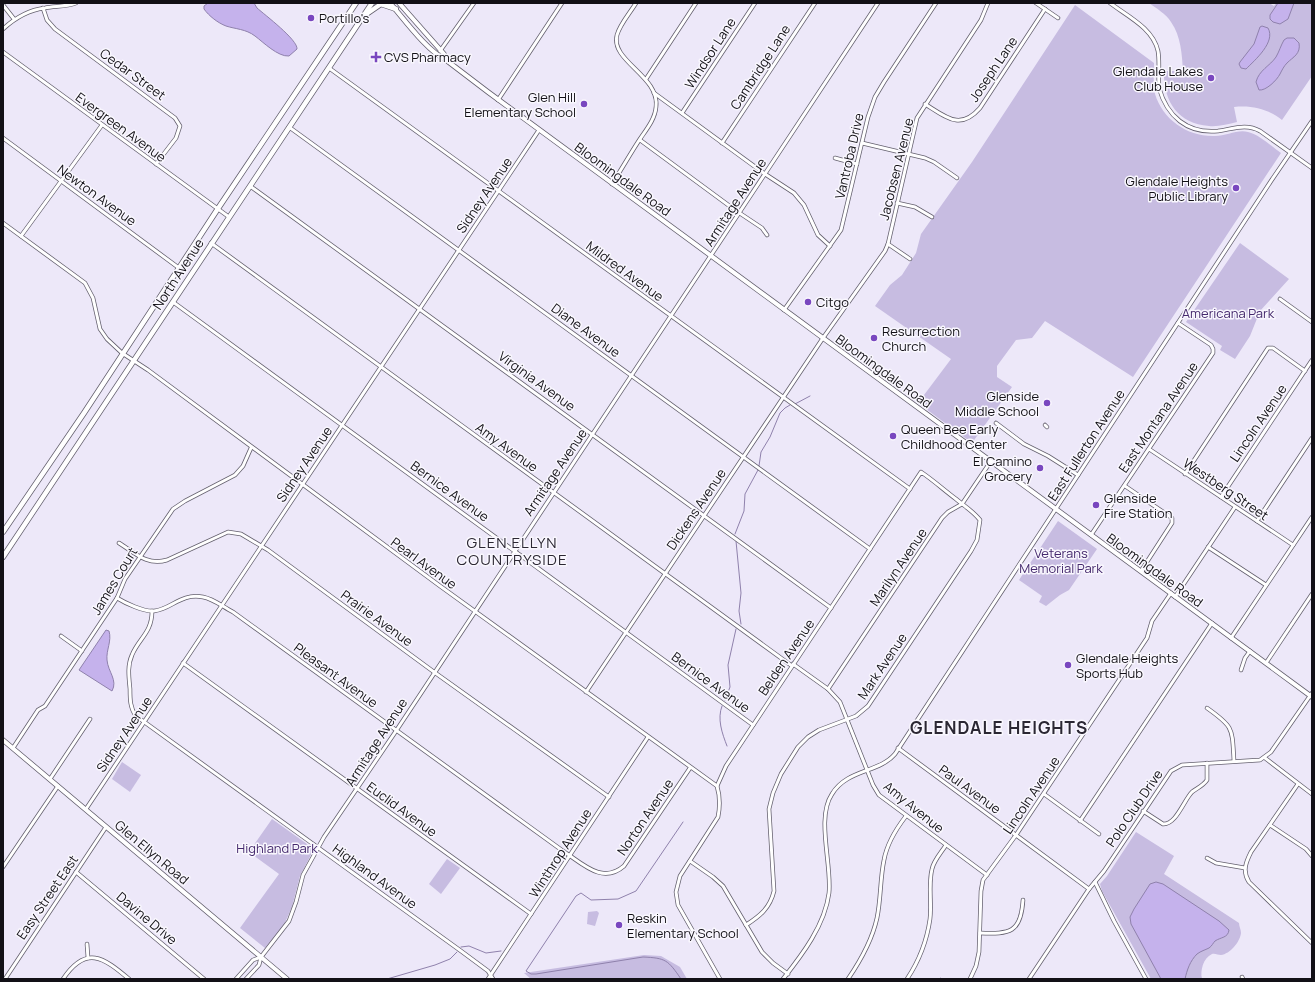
<svg xmlns="http://www.w3.org/2000/svg" width="1315" height="982" font-family="Manrope,sans-serif">
<rect width="100%" height="100%" fill="#ede8f9"/>
<g fill="#c7bce1">
<path d="M1149,3h120l5,3 2,-3h36v73l-30,44c-14,-11 -30,-15 -48,-13l3,15c-9,2 -19,5 -28,4 -32,-2 -46,-26 -45,-55h19c-1,-16 -2,-35 -12,-49 -5,-8 -15,-14 -22,-19z"/>
<path d="M1075,5l79,58c0,10 -1,21 1,31 8,26 33,43 60,42 11,0 23,-7 33,-4 12,3 23,14 33,21l-148,224 -88,-56 -13,17 -16,2 -19,26v11l15,10 -40,56 -54,-40 33,-44 -76,-53 15,-21 12,-10 14,-22 5,-19 51,-72z"/>
<polygon points="1240,243 1289,279 1260,311 1250,336 1235,359 1220,350 1222,346 1186,322"/>
<polygon points="1058,521 1097,549 1069,590 1060,595 1046,606 1039,602 1042,596 1019,580"/>
<polygon points="122,762 141,775 130,792 112,779"/>
<polygon points="272,819 314,849 300,876 292,907 283,927 265,948 240,928 279,874 249,852"/>
<path d="M1136,832l38,24 -10,18 75,49c0,3 2,7 2,10 -1,9 -11,21 -20,22 -3,0 -6,-2 -9,-1 -9,4 -12,17 -10,25h-51l-49,-88 -2,-7 7,-8z"/>
<polygon points="447,859 460,868 441,894 429,884"/>
<polygon points="597,911 599,913 595,926 587,924 588,912"/>
<polygon points="644,955 661,956 680,967 687,979 531,979 524,973"/>
</g>
<g fill="#c5b2ec" stroke="#8f81ac">
<path d="M208,3h46l3,5c8,7 41,32 40,41l-8,7c-11,1 -26,-14 -34,-20 -9,-7 -20,-7 -29,-10 -8,-3 -17,-10 -22,-17v-3z"/>
<polygon points="1278,3 1294,3 1288,19 1280,24 1273,22 1270,19 1270,15"/>
<path d="M1262,26l6,2c8,14 -13,32 -22,41l-5,-1 -2,-4 1,-2 14,-18 6,-17z"/>
<path d="M1287,38h7l5,5c2,11 -6,14 -12,20 -3,3 -5,7 -7,11 -3,6 -14,17 -21,16l-3,-8c3,-12 14,-16 20,-25 3,-5 5,-12 8,-17z"/>
<path d="M106,630l3,1c3,10 -3,19 -2,29 1,12 11,20 5,31l-33,-21z"/>
<path d="M1156,882l7,2 56,37 10,9c-1,8 -8,7 -14,11 -2,2 -3,5 -6,7 -4,2 -8,3 -12,6 -7,7 -10,16 -12,25h-24l-30,-55 -1,-7 4,-8 16,-25z"/>
</g>
<g fill="none" stroke-linecap="round" stroke-linejoin="round">
<g stroke="#8f81ac" stroke-width="1">
<polyline points="795,404 810,396"/>
<polyline points="759,466 761,452 770,437 780,413 785,408 790,405"/>
<polyline points="735,534 744,511 745,494 758,470"/>
<polyline points="736,541 741,593 739,611 741,624"/>
<polyline points="725,700 730,687 728,665 736,629"/>
<path d="M722,706c-5,13 0,27 5,40"/>
<polyline points="461,947 469,946 486,953 501,951"/>
<polyline points="387,979 435,965 450,959 457,952"/>
<path d="M681,979c-13,-19 -15,-21 -38,-22l-107,17h-5l-5,-3 50,-75 5,-3 10,7 27,-1 18,-8 47,-69"/>
<polyline points="939,979 940,978"/>
</g>
<g stroke="#64606e" stroke-width="4.5">
<g id="street">
<polyline points="1036,3 1058,18"/>
<path d="M1110,3c17,13 43,25 48,48 2,11 0,25 1,37 8,28 28,46 59,43 15,-2 28,-8 42,0l52,37"/>
<polyline points="3,5 14,19"/>
<polyline points="43,8 47,20 55,29 175,118 180,126 176,138 156,164"/>
<path d="M3,29c12,-11 25,-19 42,-21 10,-2 21,-1 31,-5"/>
<polyline points="440,51 474,3"/>
<polyline points="3,52 229,217"/>
<polyline points="329,68 910,489"/>
<polyline points="646,79 696,3"/>
<polyline points="654,93 765,174 794,193 804,205 818,235 830,246"/>
<polyline points="498,100 562,3"/>
<path d="M925,104c21,13 35,27 55,4l65,-99"/>
<polyline points="682,113 755,3"/>
<polyline points="289,127 870,549"/>
<polyline points="3,138 179,268"/>
<polyline points="640,140 735,210 762,228 767,235"/>
<polyline points="722,143 815,3"/>
<polyline points="862,143 925,158 934,162 957,178"/>
<polyline points="835,158 857,164"/>
<path d="M612,184c9,-14 17,-28 26,-42 7,-11 17,-22 18,-35 4,-31 -46,-46 -39,-72 3,-11 13,-22 19,-32"/>
<polyline points="250,186 831,608"/>
<polyline points="897,203 915,207 932,217"/>
<polyline points="3,223 85,283 93,298 100,329 107,339 122,353 148,370 440,586 717,786"/>
<polyline points="21,236 102,125"/>
<polyline points="211,243 792,666"/>
<polyline points="888,244 910,259"/>
<polyline points="1280,299 1312,322"/>
<polyline points="173,302 753,725"/>
<polyline points="784,310 841,230 868,117 875,97 884,82 936,3"/>
<polyline points="996,423 1024,444 1048,456 1078,475"/>
<polyline points="1045,425 1047,427"/>
<polyline points="1149,449 1293,545"/>
<polyline points="1185,474 1268,348 1273,348 1305,371"/>
<polyline points="1125,486 1172,518 1172,523 1141,571"/>
<polyline points="1221,497 1312,360"/>
<polyline points="1257,521 1312,438"/>
<polyline points="1091,535 1213,353 1213,349 1211,345 1178,323"/>
<path d="M119,543c16,10 28,23 48,17l61,-28 13,2 27,16 166,122 175,125"/>
<polyline points="1208,547 1266,585"/>
<polyline points="1175,597 1235,507"/>
<path d="M117,598c8,5 27,14 37,13 18,-2 26,-18 49,-14 11,2 20,10 30,15l330,239c19,12 39,34 61,15l66,-98"/>
<path d="M152,611c0,22 -13,27 -20,44 -5,11 -3,23 -2,34 0,10 0,19 6,27l325,235 27,20 5,8"/>
<polyline points="61,636 82,651"/>
<polyline points="1231,638 1312,517"/>
<polyline points="183,663 531,914"/>
<polyline points="1266,663 1312,594"/>
<polyline points="793,664 828,689 840,702 873,785 879,795 987,875"/>
<polyline points="1241,670 1245,658 1250,651"/>
<polyline points="828,689 942,518 948,512 962,504 991,461"/>
<polyline points="586,692 823,338 885,251 888,244 917,118 981,20 988,3"/>
<path d="M1207,708c27,19 25,20 27,53"/>
<polyline points="13,748 38,710 45,706 117,598 125,579 173,509 185,501 235,475 243,466 251,448"/>
<polyline points="898,748 1089,889"/>
<polyline points="1265,758 1312,794"/>
<polyline points="50,779 90,719"/>
<path d="M1298,784l-47,68c-5,10 -9,19 -2,30l63,61"/>
<polyline points="1044,794 1099,834"/>
<polyline points="86,809 539,130"/>
<path d="M1143,811l20,13c13,1 21,-24 29,-32 5,-4 11,-6 15,-12v-17"/>
<polyline points="1080,821 1212,623"/>
<polyline points="1270,825 1306,849 1312,856"/>
<polyline points="1207,858 1216,863 1245,868"/>
<polyline points="690,861 713,877 723,886 762,952 773,963 788,974"/>
<polyline points="3,867 58,786"/>
<polyline points="76,872 204,979"/>
<polyline points="1095,882 1114,921 1146,979"/>
<path d="M980,933c30,1 41,0 43,-33"/>
<polyline points="87,944 88,958"/>
<polyline points="1242,977 1243,979"/>
<polyline points="5,979 106,827"/>
<path d="M63,979c23,-34 40,-22 66,0"/>
<polyline points="236,979 253,960 261,957"/>
<polyline points="246,979 259,965 261,957 289,921 296,902 303,875 324,837 396,731 878,3"/>
<polyline points="488,979 648,737"/>
<path d="M720,979l-42,-74 -2,-13 4,-16 38,-59c2,-10 2,-21 -1,-31l9,-20 195,-294c12,8 23,18 35,27 8,7 17,12 24,21l-3,20 -6,11 -103,155 -12,10 -37,14 -11,7 -10,10 -17,27 -8,19 -4,16 5,82c-4,17 -14,25 -28,34"/>
<path d="M783,979c19,-24 42,-54 46,-86 3,-29 -13,-75 3,-99 15,-25 47,-21 63,-40l376,-573 41,-60"/>
<path d="M848,979c13,-19 24,-38 29,-61 4,-19 3,-39 7,-58 3,-17 12,-31 22,-44"/>
<path d="M907,979c12,-18 20,-39 23,-60 2,-16 -2,-34 2,-50 2,-9 9,-16 14,-24"/>
<polyline points="970,979 976,966 979,952 981,891 983,880 1016,835 1147,638 1152,621 1171,593"/>
<polyline points="1029,979 1089,889 1104,871 1171,771 1182,765 1260,760 1271,752 1312,693"/>
</g>
</g>
<g stroke="#64606e" stroke-width="5.5">
<g id="secondary">
<path d="M390,3c14,16 37,48 56,57l42,32 824,605"/>
<polyline points="399,3 444,54 446,59"/>
<polyline points="3,740 287,979"/>
</g>
</g>
<g stroke="#64606e" stroke-width="6">
<g id="primary">
<polyline points="365,15 381,4 396,9"/>
<polyline points="3,532 84,413 217,210 356,3"/>
<polyline points="3,557 372,3"/>
</g>
</g>
<use href="#street" stroke="#fff" stroke-width="3"/>
<use href="#secondary" stroke="#fff" stroke-width="4"/>
<use href="#primary" stroke="#fff" stroke-width="4.5"/>
</g>
<g fill="#7947bf" stroke="#f9f7fe" stroke-width="1.5">
<circle cx="311" cy="18" r="4"/>
<path d="M374 51h4v4h4v4h-4v4h-4v-4h-4v-4h4z"/>
<circle cx="1211" cy="78" r="4"/>
<circle cx="584" cy="104" r="4"/>
<circle cx="1236" cy="188" r="4"/>
<circle cx="808" cy="302" r="4"/>
<circle cx="874" cy="338" r="4"/>
<circle cx="1047" cy="403" r="4"/>
<circle cx="893" cy="436" r="4"/>
<circle cx="1040" cy="468" r="4"/>
<circle cx="1096" cy="505" r="4"/>
<circle cx="1068" cy="665" r="4"/>
<circle cx="619" cy="925" r="4"/>
</g>
<g text-anchor="middle" stroke-width="3" stroke-linejoin="round" paint-order="stroke">
<g font-size="13" fill="#121016" stroke="#f9f7fe" text-anchor="start">
<text x="319" y="23">Portillo's</text>
<text x="384" y="62">CVS Pharmacy</text>
<text x="1203" y="76" text-anchor="end">Glendale Lakes<tspan x="1203" dy="15">Club House</tspan></text>
<text x="576" y="102" text-anchor="end">Glen Hill<tspan x="576" dy="15">Elementary School</tspan></text>
<text x="1228" y="186" text-anchor="end">Glendale Heights<tspan x="1228" dy="15">Public Library</tspan></text>
<text x="816" y="307">Citgo</text>
<text x="882" y="336">Resurrection<tspan x="882" dy="15">Church</tspan></text>
<text x="1039" y="401" text-anchor="end">Glenside<tspan x="1039" dy="15">Middle School</tspan></text>
<text x="901" y="434">Queen Bee Early<tspan x="901" dy="15">Childhood Center</tspan></text>
<text x="1032" y="466" text-anchor="end">El Camino<tspan x="1032" dy="15">Grocery</tspan></text>
<text x="1104" y="503">Glenside<tspan x="1104" dy="15">Fire Station</tspan></text>
<text x="1076" y="663">Glendale Heights<tspan x="1076" dy="15">Sports Hub</tspan></text>
<text x="627" y="923">Reskin<tspan x="627" dy="15">Elementary School</tspan></text>
</g>
<g font-size="13" fill="#121016" stroke="#f9f7fe">
<text transform="translate(710 53) rotate(-57)" y="5">Windsor Lane</text>
<text transform="translate(760 67) rotate(-57)" y="5">Cambridge Lane</text>
<text transform="translate(993 69) rotate(-56)" y="5">Joseph Lane</text>
<text transform="translate(133 74) rotate(36)" y="5">Cedar Street</text>
<text transform="translate(121 127) rotate(36)" y="5">Evergreen Avenue</text>
<text transform="translate(849 156) rotate(-77)" y="5">Vantroba Drive</text>
<text transform="translate(896 169) rotate(-76)" y="5">Jacobsen Avenue</text>
<text transform="translate(623 179) rotate(36)" y="5">Bloomingdale Road</text>
<text transform="translate(97 195) rotate(36)" y="5">Newton Avenue</text>
<text transform="translate(484 195) rotate(-56)" y="5">Sidney Avenue</text>
<text transform="translate(735 202) rotate(-57)" y="5">Armitage Avenue</text>
<text transform="translate(625 271) rotate(36)" y="5">Mildred Avenue</text>
<text transform="translate(178 274) rotate(-57)" y="5">North Avenue</text>
<text transform="translate(586 330) rotate(36)" y="5">Diane Avenue</text>
<text transform="translate(884 371) rotate(36)" y="5">Bloomingdale Road</text>
<text transform="translate(537 381) rotate(36)" y="5">Virginia Avenue</text>
<text transform="translate(1158 417) rotate(-56)" y="5">East Montana Avenue</text>
<text transform="translate(1258 423) rotate(-56)" y="5">Lincoln Avenue</text>
<text transform="translate(1086 445) rotate(-57)" y="5">East Fullerton Avenue</text>
<text transform="translate(507 447) rotate(36)" y="5">Amy Avenue</text>
<text transform="translate(304 464) rotate(-56)" y="5">Sidney Avenue</text>
<text transform="translate(555 472) rotate(-56)" y="5">Armitage Avenue</text>
<text transform="translate(1226 489) rotate(34)" y="5">Westberg Street</text>
<text transform="translate(450 491) rotate(36)" y="5">Bernice Avenue</text>
<text transform="translate(696 509) rotate(-56)" y="5">Dickens Avenue</text>
<text transform="translate(424 563) rotate(36)" y="5">Pearl Avenue</text>
<text transform="translate(898 567) rotate(-56)" y="5">Marilyn Avenue</text>
<text transform="translate(1155 570) rotate(36)" y="5">Bloomingdale Road</text>
<text transform="translate(114 581) rotate(-59)" y="5">James Court</text>
<text transform="translate(377 618) rotate(36)" y="5">Prairie Avenue</text>
<text transform="translate(786 657) rotate(-56)" y="5">Belden Avenue</text>
<text transform="translate(882 666) rotate(-56)" y="5">Mark Avenue</text>
<text transform="translate(336 675) rotate(36)" y="5">Pleasant Avenue</text>
<text transform="translate(711 682) rotate(36)" y="5">Bernice Avenue</text>
<text transform="translate(124 734) rotate(-56)" y="5">Sidney Avenue</text>
<text transform="translate(376 742) rotate(-57)" y="5">Armitage Avenue</text>
<text transform="translate(970 789) rotate(36)" y="5">Paul Avenue</text>
<text transform="translate(1031 795) rotate(-56)" y="5">Lincoln Avenue</text>
<text transform="translate(914 807) rotate(39)" y="5">Amy Avenue</text>
<text transform="translate(1134 808) rotate(-56)" y="5">Polo Club Drive</text>
<text transform="translate(402 809) rotate(36)" y="5">Euclid Avenue</text>
<text transform="translate(645 817) rotate(-56)" y="5">Norton Avenue</text>
<text transform="translate(152 852) rotate(40)" y="5">Glen Ellyn Road</text>
<text transform="translate(560 853) rotate(-57)" y="5">Winthrop Avenue</text>
<text transform="translate(375 876) rotate(36)" y="5">Highland Avenue</text>
<text transform="translate(47 897) rotate(-56)" y="5">Easy Street East</text>
<text transform="translate(147 918) rotate(40)" y="5">Davine Drive</text>
</g>
<g font-size="13" fill="#45296d" stroke="#f9f7fe">
<text x="1228" y="318">Americana Park</text>
<text x="1061" y="558">Veterans<tspan x="1061" dy="15">Memorial Park</tspan></text>
<text x="277" y="853">Highland Park</text>
</g>
<g font-size="15" letter-spacing="1" fill="#2b2733" stroke="#f9f7fe">
<text x="512" y="548">GLEN ELLYN<tspan x="512" dy="17">COUNTRYSIDE</tspan></text>
</g>
<g font-size="17" font-weight="bold" letter-spacing="1" fill="#2b2733" stroke="#f9f7fe">
<text x="999" y="734">GLENDALE HEIGHTS</text>
</g>
</g>
<rect width="1315" height="982" fill="none" stroke="#121016" stroke-width="8"/>
</svg>
